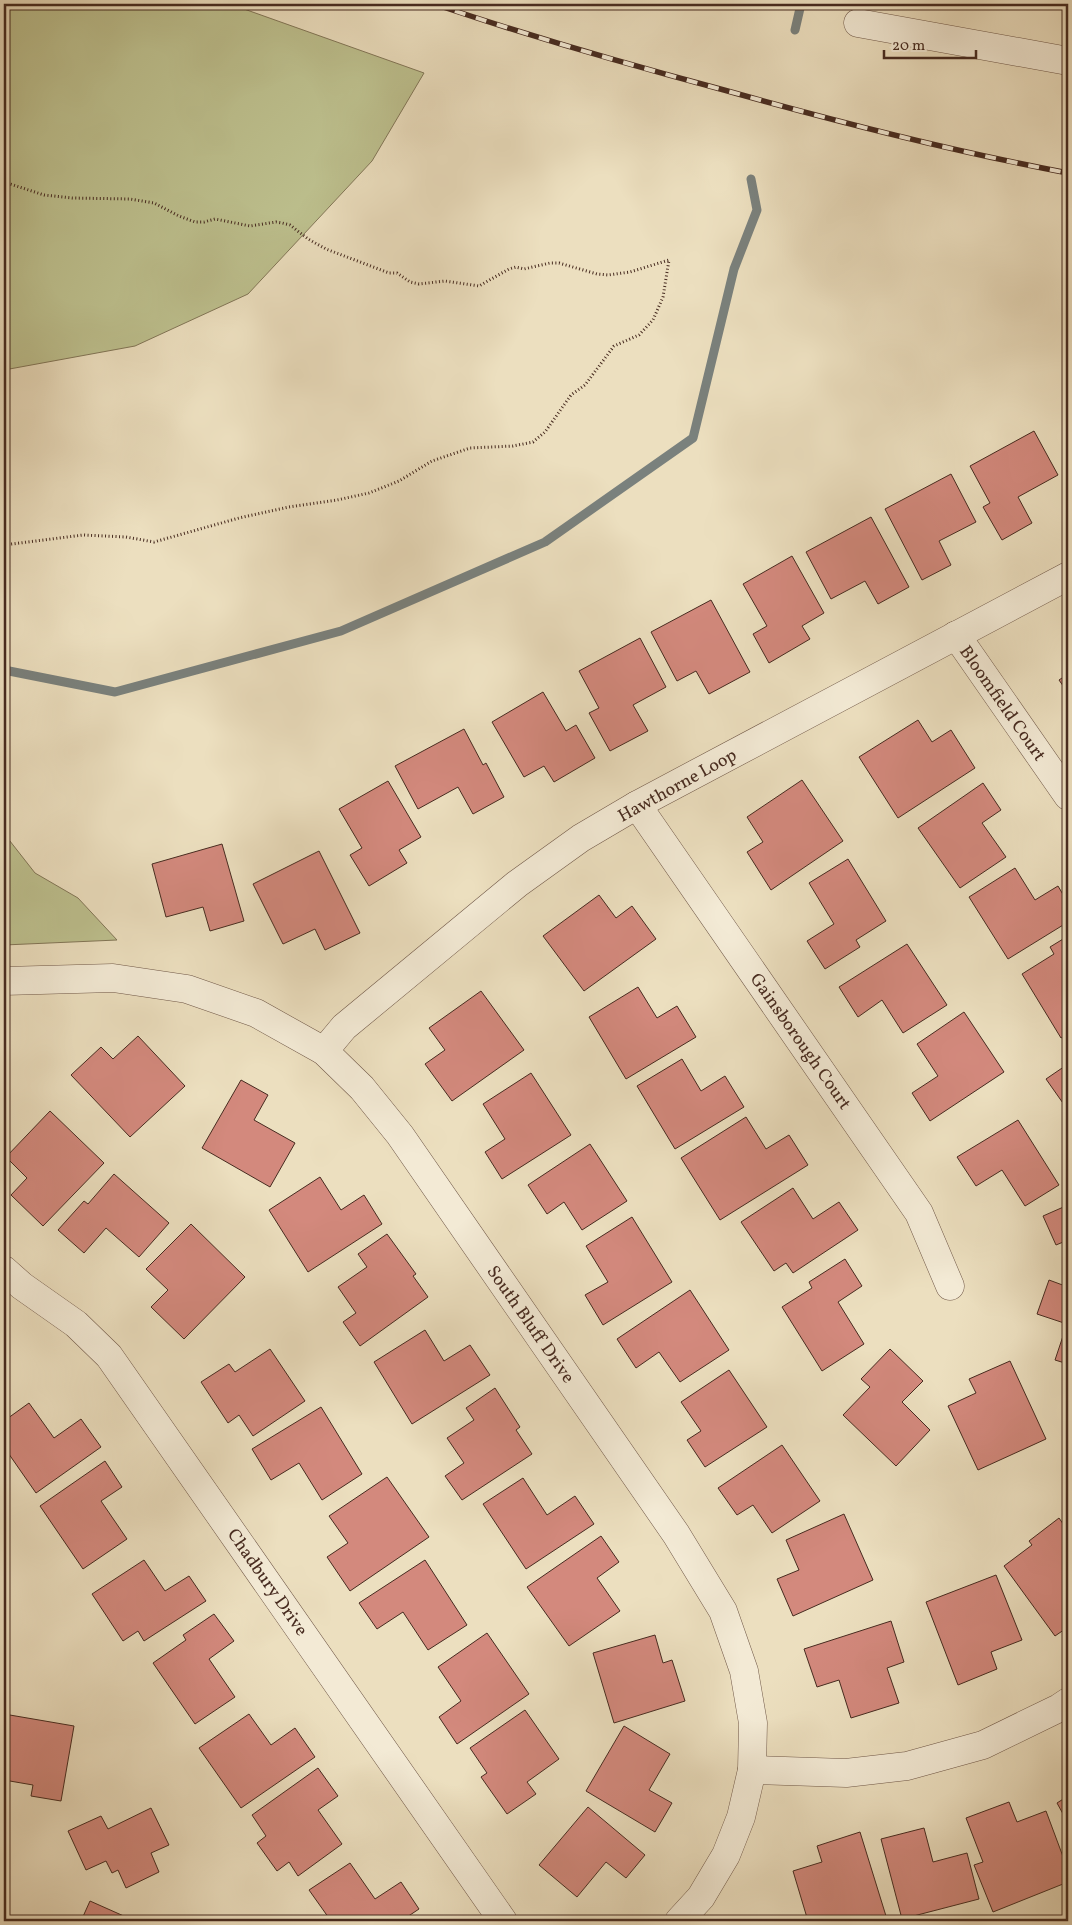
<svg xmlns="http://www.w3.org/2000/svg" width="1072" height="1925" font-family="Vollkorn,serif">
<rect width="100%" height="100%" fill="#ecdfbf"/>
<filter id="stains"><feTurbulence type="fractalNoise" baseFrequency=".004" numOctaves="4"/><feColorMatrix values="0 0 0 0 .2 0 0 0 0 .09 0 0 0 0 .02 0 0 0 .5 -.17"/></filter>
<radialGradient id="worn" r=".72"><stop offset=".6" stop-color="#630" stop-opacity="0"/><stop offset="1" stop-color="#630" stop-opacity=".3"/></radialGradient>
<g fill="#bdc08e" stroke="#827657">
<polygon points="4,4 230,4 424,73 372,161 248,294 135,346 4,370"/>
<polygon points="4,836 6,836 35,873 78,898 117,940 4,945"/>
</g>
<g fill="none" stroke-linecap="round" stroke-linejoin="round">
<g stroke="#7a817d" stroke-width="9">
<polyline points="795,30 801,4"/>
<polyline points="4,670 115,692 341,631 545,542 693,438 734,269 757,210 751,179"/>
</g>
</g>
<g fill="#d3897d" stroke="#472b20">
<polygon points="1034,431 1058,475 1018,497 1032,523 1002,540 983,507 990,503 970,466"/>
<polygon points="951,474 976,522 939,541 951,565 922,580 885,509"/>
<polygon points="871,517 909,587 878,604 865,581 831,599 806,552"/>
<polygon points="792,556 824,613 802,626 810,639 769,663 753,634 767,626 743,584"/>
<polygon points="711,600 750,672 709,694 696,671 677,681 651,632"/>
<polygon points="640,638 666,687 633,705 648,731 610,751 589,713 599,708 579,671"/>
<polygon points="1068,674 1068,693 1059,680"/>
<polygon points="543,692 566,731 576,725 595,758 554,782 544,766 524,777 492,722"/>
<polygon points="918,720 932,742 951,730 975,768 898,818 859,757"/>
<polygon points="464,729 483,765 486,763 504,797 473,814 458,787 418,809 395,766"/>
<polygon points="802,780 843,841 771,890 747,852 763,842 747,817"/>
<polygon points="388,781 421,837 399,850 407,863 369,886 350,855 362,848 339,809"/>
<polygon points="983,783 1001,810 982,823 1006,857 960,888 918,828"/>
<polygon points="222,844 244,921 210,931 203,907 166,917 152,864"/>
<polygon points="319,851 360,933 325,950 315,929 283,944 253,884"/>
<polygon points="848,859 886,921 856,940 860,947 825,969 807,941 834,924 809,883"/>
<polygon points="1015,868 1035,900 1058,886 1068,903 1068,922 1008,959 969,897"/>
<polygon points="599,895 616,918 632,906 656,939 584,991 543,936"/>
<polygon points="1068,936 1068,1034 1061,1038 1022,974 1054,954 1050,947"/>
<polygon points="907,944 947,1005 903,1033 882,1000 858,1017 839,987"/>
<polygon points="638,987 657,1018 677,1006 696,1037 626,1079 589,1017"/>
<polygon points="481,991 524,1050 452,1101 425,1064 445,1050 429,1028"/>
<polygon points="964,1012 1004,1072 930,1121 912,1093 938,1076 917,1044"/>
<polygon points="138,1036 185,1086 130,1137 71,1075 101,1047 113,1059"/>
<polygon points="682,1059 701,1091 725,1076 744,1107 675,1149 637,1086"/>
<polygon points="1068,1064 1068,1104 1065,1106 1046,1079"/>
<polygon points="531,1073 571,1135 502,1179 485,1152 505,1139 483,1104"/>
<polygon points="241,1080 268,1095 254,1120 295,1143 270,1187 202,1148"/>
<polygon points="50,1111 104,1163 43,1226 11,1195 27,1178 6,1157"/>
<polygon points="746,1117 766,1149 789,1135 808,1165 720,1220 681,1158"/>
<polygon points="1018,1120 1059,1185 1025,1206 1002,1170 976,1186 957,1157"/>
<polygon points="590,1144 627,1201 582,1230 564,1202 547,1214 528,1185"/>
<polygon points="114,1174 169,1223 139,1257 106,1228 84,1253 58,1230 84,1201 88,1204"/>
<polygon points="320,1177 341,1210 364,1195 382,1224 308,1272 269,1210"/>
<polygon points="793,1188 813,1219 839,1202 858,1230 793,1273 786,1263 774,1271 741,1222"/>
<polygon points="1068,1205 1068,1240 1056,1245 1043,1216"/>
<polygon points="632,1217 672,1282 603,1325 585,1295 608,1282 586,1246"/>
<polygon points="191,1224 245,1277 184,1339 151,1307 168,1290 146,1269"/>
<polygon points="387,1234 416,1274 413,1276 428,1297 360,1346 343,1322 356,1313 338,1287 367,1267 358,1254"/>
<polygon points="845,1259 862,1286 838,1302 864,1344 822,1371 782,1307 812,1288 809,1282"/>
<polygon points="1049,1280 1068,1287 1068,1364 1055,1360 1067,1324 1037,1314"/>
<polygon points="690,1290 729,1350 680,1382 659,1352 636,1368 617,1339"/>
<polygon points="425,1330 444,1361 470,1345 490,1375 412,1424 374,1362"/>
<polygon points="270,1349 305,1401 253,1436 239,1415 228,1423 201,1382 229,1364 235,1372"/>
<polygon points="890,1349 923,1381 902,1402 930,1430 896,1466 843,1415 870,1387 861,1379"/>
<polygon points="1010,1361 1046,1439 978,1470 948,1406 976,1393 969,1379"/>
<polygon points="729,1370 767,1427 705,1467 687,1440 701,1431 681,1402"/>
<polygon points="495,1388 520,1427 516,1430 532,1454 462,1500 445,1476 464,1463 447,1438 474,1420 466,1408"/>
<polygon points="29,1403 54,1438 81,1419 101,1447 36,1493 4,1447 4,1421"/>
<polygon points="321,1407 362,1474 322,1500 299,1463 271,1480 252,1449"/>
<polygon points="782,1445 820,1501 772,1533 753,1505 737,1515 718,1488"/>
<polygon points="105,1461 122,1487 101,1501 127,1539 83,1569 40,1506"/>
<polygon points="387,1477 429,1537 350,1591 327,1557 348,1543 329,1516"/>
<polygon points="523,1478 547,1515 575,1496 594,1524 526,1569 483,1504"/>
<polygon points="844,1514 873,1580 793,1616 777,1579 799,1570 786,1540"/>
<polygon points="1059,1518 1068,1531 1068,1627 1055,1636 1004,1566 1032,1545 1029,1541"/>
<polygon points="601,1536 619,1562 597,1578 620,1611 569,1646 527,1587"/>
<polygon points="144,1560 165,1591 189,1576 206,1601 144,1641 138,1631 123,1641 92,1594"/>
<polygon points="425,1560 467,1625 428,1650 403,1612 377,1629 359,1603"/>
<polygon points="996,1575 1022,1640 991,1652 997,1669 958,1685 926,1602"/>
<polygon points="214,1614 234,1641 209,1659 235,1697 195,1724 153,1663 186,1640 183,1635"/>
<polygon points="891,1621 904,1662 887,1668 899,1703 851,1718 839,1680 817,1687 804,1649"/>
<polygon points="487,1633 529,1694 457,1744 439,1717 461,1701 438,1667"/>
<polygon points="655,1635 663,1663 672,1660 685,1701 614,1723 593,1653"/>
<polygon points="525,1710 559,1759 527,1782 536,1794 507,1814 481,1777 487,1773 470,1748"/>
<polygon points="4,1714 74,1726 61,1801 31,1796 33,1785 4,1780"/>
<polygon points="249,1714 271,1745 295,1728 315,1757 241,1808 199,1748"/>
<polygon points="624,1726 670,1754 649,1790 672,1803 655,1832 586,1791"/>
<polygon points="318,1768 338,1796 318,1810 342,1844 298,1876 289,1862 277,1871 257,1843 266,1836 252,1815"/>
<polygon points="1068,1796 1068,1823 1057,1803"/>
<polygon points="1009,1802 1017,1822 1046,1811 1068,1870 1068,1882 993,1912 974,1865 983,1862 966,1818"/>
<polygon points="588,1807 645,1855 626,1878 606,1862 577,1897 539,1865"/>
<polygon points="151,1808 169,1845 151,1853 159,1872 126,1888 118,1870 112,1873 106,1861 86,1870 68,1831 101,1816 108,1829"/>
<polygon points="924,1828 933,1862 967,1853 979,1899 902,1919 881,1839"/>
<polygon points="860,1832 886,1916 870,1921 808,1921 793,1871 822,1862 817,1846"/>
<polygon points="350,1863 375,1899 401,1882 419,1909 401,1921 331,1921 309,1890"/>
<polygon points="90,1901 135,1921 81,1921"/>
</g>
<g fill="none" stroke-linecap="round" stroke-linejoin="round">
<g stroke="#705848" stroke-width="29">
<g id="minor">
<polyline points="858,23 1068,61"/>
<polyline points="956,635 1068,796"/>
<polyline points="637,805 919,1213 950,1286"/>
<polyline points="4,981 113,978 187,989 256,1013 324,1051 362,1088 400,1135 676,1534 723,1611 744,1671 753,1723 752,1770 741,1817 726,1855 701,1897 679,1921"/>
<polyline points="324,1051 344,1027 517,884 581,838 637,805 1068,576"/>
<polyline points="4,1270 22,1286 76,1324 109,1356 503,1921"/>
<polyline points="752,1770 846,1773 907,1766 983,1745 1059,1708 1068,1702"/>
</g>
</g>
<polyline stroke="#472b20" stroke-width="3" stroke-dasharray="1 2.5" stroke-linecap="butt" points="4,182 44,195 72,198 130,199 154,203 179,216 195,222 204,222 215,219 250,226 276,222 282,223 290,225 308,239 326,249 389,273 397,273 410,282 419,284 445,281 479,286 509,269 516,267 524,269 550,263 559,263 597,274 608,275 630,272 669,260 663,297 653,320 639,335 614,346 585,385 571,395 545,432 533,442 513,446 470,448 432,461 399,481 369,493 337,500 289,507 239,518 154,542 126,537 83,535 4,545"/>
<use href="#minor" stroke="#f3ead5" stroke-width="28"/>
<g stroke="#472b20" stroke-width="5.5">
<path id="rail" d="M434,4c96,32 192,60 290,86 114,32 228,61 344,83"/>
</g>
<use href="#rail" stroke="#f3ead5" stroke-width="4" stroke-dasharray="11" stroke-linecap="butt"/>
</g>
<g text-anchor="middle" stroke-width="4" stroke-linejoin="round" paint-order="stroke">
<g font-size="18" fill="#472b20" stroke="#f3ead5">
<text transform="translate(1003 703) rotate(55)" y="6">Bloomfield Court</text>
<text transform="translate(677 785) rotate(-29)" y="6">Hawthorne Loop</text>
<text transform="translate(801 1041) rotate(55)" y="6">Gainsborough Court</text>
<text transform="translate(531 1324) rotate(55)" y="6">South Bluff Drive</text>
<text transform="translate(268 1582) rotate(55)" y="6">Chadbury Drive</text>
</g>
</g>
<rect width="1072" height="1925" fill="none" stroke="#ecdfbf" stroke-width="20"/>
<rect x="5" y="5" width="1062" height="1915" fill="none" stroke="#472b20" stroke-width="2.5"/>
<rect x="10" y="10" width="1052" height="1905" fill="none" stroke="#472b20"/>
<path d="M884 50v8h92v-8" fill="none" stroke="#472b20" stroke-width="2.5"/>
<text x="892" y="50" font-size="15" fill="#472b20" stroke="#f3ead5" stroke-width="4" paint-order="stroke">20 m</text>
<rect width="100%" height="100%" filter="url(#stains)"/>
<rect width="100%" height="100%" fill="url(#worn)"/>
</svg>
